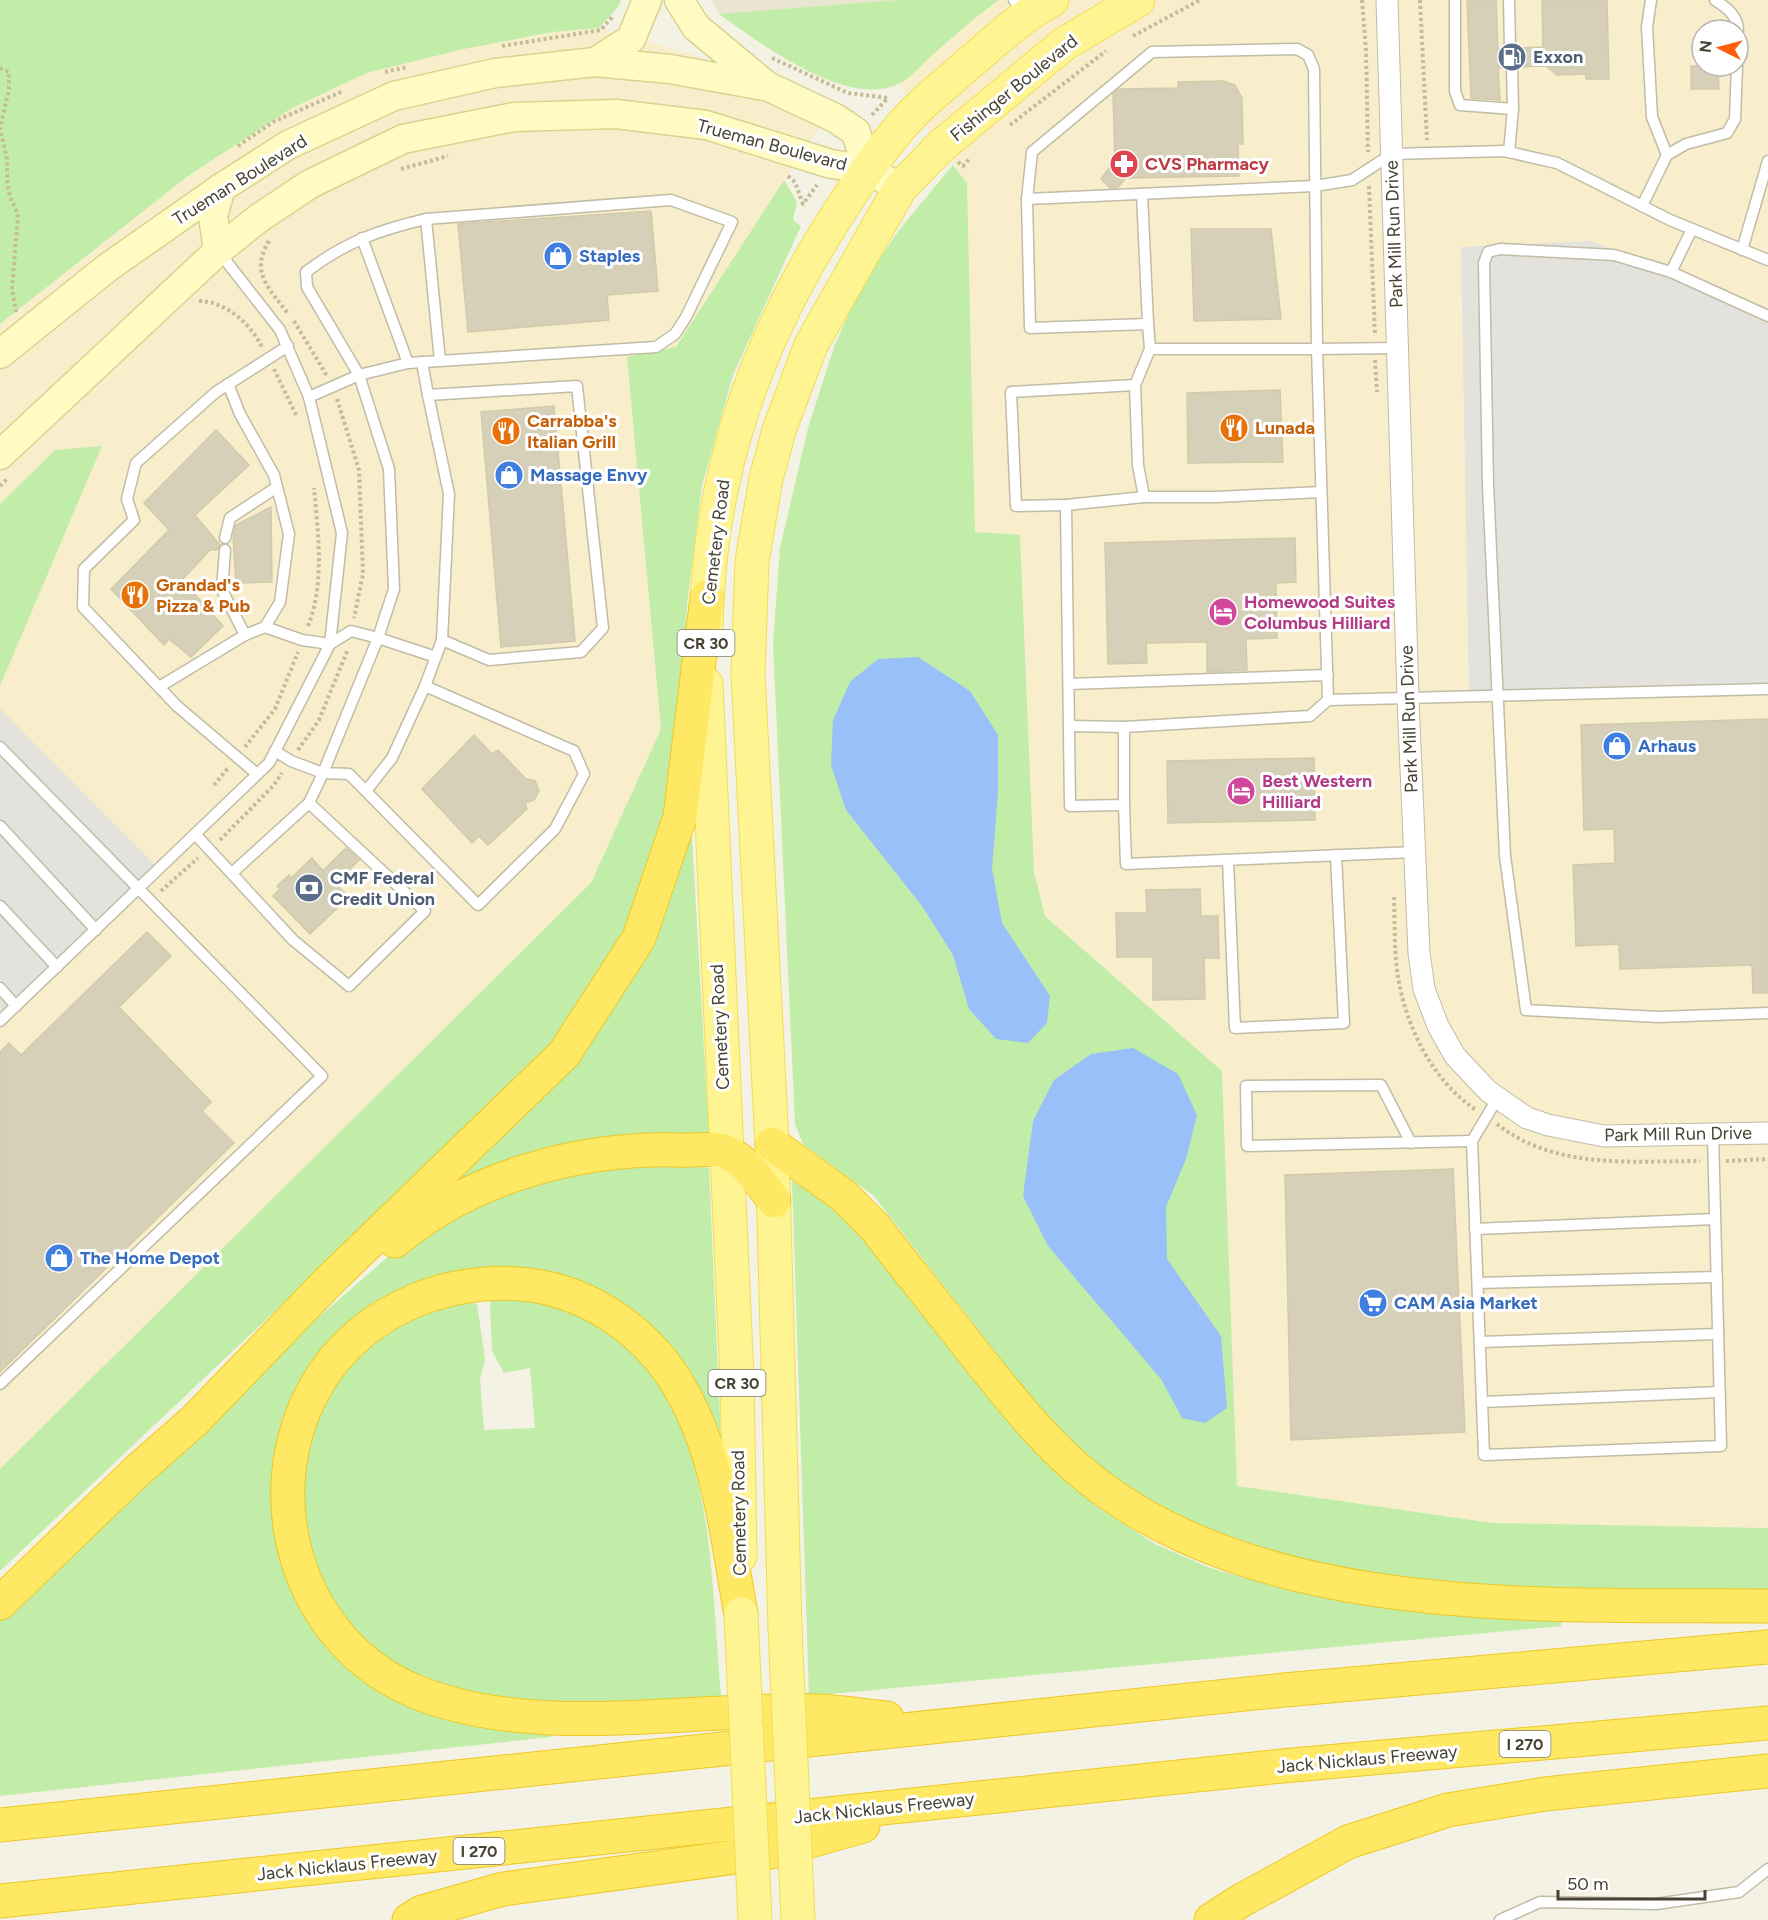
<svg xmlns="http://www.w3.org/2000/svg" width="1768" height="1920" font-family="Figtree,sans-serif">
<rect width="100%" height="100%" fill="#f4f2e4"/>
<polygon fill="#e9e5d1" points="712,0 897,0 719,14"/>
<g fill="#f9eecc" fill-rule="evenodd">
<path d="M999,0h769v1528l-276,-5 -255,-37 -15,-415 -177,-155 -11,-44 -14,-337 -45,-3 -8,-349 -68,-98 73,-65zM1702,30h36v36h-36z"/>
<polygon points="599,28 702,57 820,126 676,347 627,357 661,729 591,884 0,1469 0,324 188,176 292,108 367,73 464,49 553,32"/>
</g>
<g fill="#c1eda8">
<polygon points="0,0 621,0 618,7 599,28 553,32 464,49 367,73 292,108 188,176 0,324"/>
<path d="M897,0h102c-25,18 -48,38 -71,59 -9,8 -20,22 -32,26 -51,22 -136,-42 -177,-71z"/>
<polygon points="953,165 967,183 975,532 1020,535 1034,872 1045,916 1222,1071 1237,1486 1492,1523 1768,1528 1768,1593 1527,1590 1319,1570 1169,1518 1099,1471 1052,1425 874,1196 803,1144 795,1124 773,644 780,548 808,428 834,347 859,290 899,230"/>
<polygon points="784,180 797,202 793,220 801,226 733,375 702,486 687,604 677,782 618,951 571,1022 512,1087 0,1571 0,1469 591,883 661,729 627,357 676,347"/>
<polygon points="102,446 0,686 0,504 55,450"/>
<polygon points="687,837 692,837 709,1136 644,1133 576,1142 421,1207 574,1049"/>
<polygon points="656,1161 709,1168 721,1441 582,1289 392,1299 280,1445 324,1637 550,1727 551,1737 0,1796 0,1614 310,1325 415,1233 537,1175"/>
<polygon points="792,1181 832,1204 864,1236 1045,1461 1100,1509 1155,1544 1210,1568 1283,1589 1400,1607 1561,1615 1561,1626 809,1696"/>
<path d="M506,1295c33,7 66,13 95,30 119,72 108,258 121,378 -64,0 -127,1 -191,-3 -30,-2 -60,-3 -89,-12 -14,-4 -27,-15 -40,-22 -15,-9 -38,-17 -50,-30 -87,-96 -59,-283 73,-324 18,-5 33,-13 52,-8l8,55 -5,21 4,50 51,-2 -5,-60 -26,5 -12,-22 -2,-50z"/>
</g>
<g fill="#e4e2dd">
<polygon points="1591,241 1768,314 1768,689 1469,697 1461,247"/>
<polygon points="0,709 159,869 0,1018"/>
</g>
<g fill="#99c0f8">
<polygon points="918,657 970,691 998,735 998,793 992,868 1002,923 1050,996 1047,1023 1028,1043 996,1039 969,1009 953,955 922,906 846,810 831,765 833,720 850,682 878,659"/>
<polygon points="1133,1048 1178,1074 1197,1115 1186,1159 1166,1207 1167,1259 1221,1336 1227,1408 1205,1423 1182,1418 1161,1379 1048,1246 1023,1196 1033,1121 1054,1080 1091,1054"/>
</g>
<g fill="#d7d0b8" stroke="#d2caab" stroke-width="1.5">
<polygon points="1467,0 1496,0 1498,49 1503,49 1510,56 1514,55 1517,48 1543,47 1542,0 1607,0 1609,79 1586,79 1586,74 1557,75 1546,66 1520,67 1516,61 1511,60 1505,68 1498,68 1500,100 1471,98"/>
<polygon points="1691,66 1718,66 1719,89 1691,89"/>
<polygon points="1223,81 1235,85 1242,98 1243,144 1238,144 1239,176 1126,178 1118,187 1110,188 1101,179 1115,160 1113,94 1119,89 1178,88 1178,82"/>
<polygon points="651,211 658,291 607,295 609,320 468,332 458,224"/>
<polygon points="1191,229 1271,229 1281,319 1194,321"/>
<polygon points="1280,390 1283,462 1188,463 1187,393"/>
<polygon points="554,406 575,641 501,647 481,412"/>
<polygon points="216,430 249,465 195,515 220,545 217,550 210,550 182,580 223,626 191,657 169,639 164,645 111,589 169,530 144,503"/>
<polygon points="271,507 272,582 236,583 233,537 236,525"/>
<polygon points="1295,538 1296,582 1276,583 1277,638 1246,639 1247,670 1207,672 1207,642 1146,643 1147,663 1108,664 1105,543"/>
<polygon points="1768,719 1768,993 1753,993 1752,965 1620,969 1619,944 1576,946 1573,865 1615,863 1614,829 1584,830 1581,725"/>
<polygon points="474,735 492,754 498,750 526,779 535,781 539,791 534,800 525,803 527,809 488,845 479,836 472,843 422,789"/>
<polygon points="1314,758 1315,820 1168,823 1167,761"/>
<polygon points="346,848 359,860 335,884 349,897 310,934 273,896 280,889 277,886 289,875 291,878 312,858 323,871"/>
<polygon points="1200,889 1201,916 1218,916 1219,958 1204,958 1205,999 1153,1000 1153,957 1117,957 1116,913 1147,913 1146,890"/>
<polygon points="147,932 171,956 119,1007 211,1102 202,1111 234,1143 0,1372 0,1052 9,1043 21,1055"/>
<polygon points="1453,1169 1465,1432 1291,1440 1285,1175"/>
</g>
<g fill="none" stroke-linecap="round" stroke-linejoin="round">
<g stroke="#c0bca6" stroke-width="13">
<g id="lane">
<polyline points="1014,0 1024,15"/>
<polyline points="1455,0 1455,91 1460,105 1513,109 1509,152"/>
<polyline points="1509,0 1510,49"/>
<polyline points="1651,0 1647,27 1652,117 1667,155"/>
<path d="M1715,0c11,7 23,16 23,30"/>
<polyline points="1512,67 1513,109"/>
<polyline points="1142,194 1148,324"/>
<polyline points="1027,199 1315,186 1352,180 1392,154 1504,151 1557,163 1670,220 1768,260"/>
<polyline points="1642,206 1667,155 1686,144 1727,133 1735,119 1737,66"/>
<polyline points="362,238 408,363"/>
<polyline points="1742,250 1768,161"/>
<polyline points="1671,272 1692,229"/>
<polyline points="1768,316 1671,272 1614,255 1500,249 1488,252 1484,263 1488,485 1505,856 1526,1010 1658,1017 1768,1013"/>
<polyline points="1150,349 1317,349 1314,69 1308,55 1297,49 1152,52 1032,152 1027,199 1030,328 1148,324 1150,349 1135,385 1011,392 1016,506 1066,505 1070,806 1124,805 1124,727 1310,716 1328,700 1768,689"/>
<polyline points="422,362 428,395 577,386 603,628 581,652 489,660 442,640 425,686 574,751 584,774 555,829 478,905 349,774 323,773 378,638 436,657"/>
<path d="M228,384l12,30 34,61 15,59 -9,68 -15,25 37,13 28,4 21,-13 27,7 16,-49 -5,-120 -30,-94 -52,-88 -1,-15c39,-30 73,-42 120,-53"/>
<polyline points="1135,385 1138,465 1144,497 1217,497 1321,492"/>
<polyline points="428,395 449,494 442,640"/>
<polyline points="309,397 359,375 408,363 656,347 675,334 686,317 732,222 671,200 426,219 440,361"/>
<polyline points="1066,505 1144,497"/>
<polyline points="225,538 230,518 277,487"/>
<polyline points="225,550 222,590 245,635"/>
<polyline points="1069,684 1328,675"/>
<polyline points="159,687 245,635 265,627"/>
<polyline points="1328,700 1317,349 1397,348"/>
<polyline points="1069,726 1124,727"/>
<polyline points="0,747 322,1076 0,1384"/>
<polyline points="257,774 177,706 83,607 84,569 134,520 127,499 136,463 216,392 288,346"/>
<polyline points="366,791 392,758 425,686"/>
<polyline points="1124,805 1126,864 1415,852"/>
<polyline points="0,826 96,930"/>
<polyline points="195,834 293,940 349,986 425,911 309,803 323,773 291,761 275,751"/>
<polyline points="1228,860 1235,1028 1344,1023 1336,855"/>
<polyline points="232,873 309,803"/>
<polyline points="0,906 57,967"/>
<polyline points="0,988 16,1006"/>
<polyline points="0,1021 269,763 330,644 342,533 309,397 280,330 219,252"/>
<polyline points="1497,1099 1472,1141 1484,1455 1721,1446 1713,1135"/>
<polyline points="1411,1143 1381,1085 1246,1086 1247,1146 1472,1141"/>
<polyline points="1475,1229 1715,1219"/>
<polyline points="1478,1283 1717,1277"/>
<polyline points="1480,1342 1718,1334"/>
<polyline points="1482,1402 1720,1392"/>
<polyline points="1500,1920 1540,1902 1656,1904 1739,1892 1768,1869"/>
</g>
</g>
<g stroke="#c0bca6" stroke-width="23">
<polyline id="street" points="1387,0 1408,699 1419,953 1424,989 1438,1026 1455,1056 1488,1091 1527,1118 1548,1125 1604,1136 1768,1133"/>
</g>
<g stroke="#d8d38f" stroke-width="31">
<g id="secondary">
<polyline points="679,0 696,27 767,86"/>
<polyline points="595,62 631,39 647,0"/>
<polyline points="218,251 213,216 221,188"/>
<polyline points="0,354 107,268 221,188 288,145 394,96 495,73 595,62 670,69 769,87 835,118 856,132 867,169"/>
<polyline points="0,455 218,251 259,218 310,184 403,139 514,117 616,114 706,125 831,164 867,169 900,188"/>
</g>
</g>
<g stroke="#f0de56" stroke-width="35">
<g id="primary">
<path d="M706,626c3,-151 49,-283 130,-409 24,-37 48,-74 79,-106 16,-16 34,-30 51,-45 28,-24 53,-48 86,-66"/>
<polyline points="706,684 737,1379 740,1556"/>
<polyline points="785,1628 772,1144 748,674 752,561 766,479 779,430 811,345 900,188 941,146 1064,44 1138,0"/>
</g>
</g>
<g stroke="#edc825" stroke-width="35">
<g id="highway">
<path d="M772,1144l72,52 30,30c34,44 69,87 103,131 34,42 67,85 109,119 178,145 464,128 682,130"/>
<path d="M395,1241c77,-65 186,-94 286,-91 13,1 34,-3 45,2 21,9 35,31 48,49"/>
<polyline points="0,1603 137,1471 195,1420 328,1282 564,1054 639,938 680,817 707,597"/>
<path d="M741,1614c-14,-75 -21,-158 -61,-226 -28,-49 -75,-85 -129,-99 -88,-21 -191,17 -236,99 -60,108 -18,252 97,302 120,52 279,16 407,21 23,1 46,5 68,7"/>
<polyline points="0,1825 1284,1690 1768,1647"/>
<polyline points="0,1901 1282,1766 1768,1723"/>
<polyline points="409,1920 422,1912 503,1889 771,1852 863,1826"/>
<polyline points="1211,1920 1242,1900 1348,1842 1448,1810 1545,1794 1768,1771"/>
</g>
</g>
<g stroke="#c4bc95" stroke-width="4" stroke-dasharray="3 3" stroke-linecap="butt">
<polyline points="1362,0 1366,51 1368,152"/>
<polyline points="1420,0 1427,140"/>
<polyline points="1133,36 1200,0"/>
<polyline points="502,46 601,30 613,16"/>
<polyline points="772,58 848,93 889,98"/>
<polyline points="0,68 9,72 9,89 0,129 7,158 7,180 10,197 18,214 12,289 16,312"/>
<polyline points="385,72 407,67"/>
<polyline points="872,115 887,99"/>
<polyline points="1010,125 1106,51"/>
<polyline points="238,146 273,122 343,91"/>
<polyline points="958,162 963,166 970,158"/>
<polyline points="401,169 448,156"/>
<polyline points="788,176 795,182 803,204 817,185"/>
<polyline points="1369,186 1375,335"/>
<path d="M269,241c-20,32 1,48 20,74"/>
<path d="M199,301c26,0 52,23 63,46"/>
<polyline points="294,321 327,376"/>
<polyline points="1375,360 1377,392"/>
<polyline points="274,369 297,417"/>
<polyline points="337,399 359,470 363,574 354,618"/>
<polyline points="0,486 8,478"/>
<path d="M308,626c17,-42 10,-94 6,-138"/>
<polyline points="245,747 275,709 298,652"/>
<polyline points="298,750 319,720 348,649"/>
<polyline points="214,785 229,767"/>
<polyline points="220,840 274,785 282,773"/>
<polyline points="161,891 198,858"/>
<path d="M1394,897c1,24 0,49 3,73 7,53 34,110 79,140"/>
<path d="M1497,1124c58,46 135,37 203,37"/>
<polyline points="1726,1161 1768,1159"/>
</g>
<use href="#lane" stroke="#fff" stroke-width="10"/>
<use href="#street" stroke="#fff" stroke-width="21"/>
<use href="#secondary" stroke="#fffbc3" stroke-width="28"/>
<use href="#primary" stroke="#fff492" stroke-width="33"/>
<use href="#highway" stroke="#ffe864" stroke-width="33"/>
<g stroke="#f0de56" stroke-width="35" stroke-linecap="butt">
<g id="primary-bridge">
<polyline points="741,1614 755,1920"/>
<polyline points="785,1628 798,1920"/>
</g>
</g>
<use href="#primary-bridge" stroke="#fff492" stroke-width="33"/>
</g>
<defs>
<g id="fuel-disc" transform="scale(1.5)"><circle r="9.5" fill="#5c6f8a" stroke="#fff"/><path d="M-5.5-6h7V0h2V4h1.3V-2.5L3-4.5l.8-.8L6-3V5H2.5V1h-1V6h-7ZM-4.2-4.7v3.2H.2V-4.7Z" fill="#fff"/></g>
<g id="pharmacy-disc" transform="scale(1.5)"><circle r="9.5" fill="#e0444e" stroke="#fff"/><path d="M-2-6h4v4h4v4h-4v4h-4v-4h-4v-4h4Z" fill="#fff"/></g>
<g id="shop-disc" transform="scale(1.5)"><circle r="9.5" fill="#3f7fe0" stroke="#fff"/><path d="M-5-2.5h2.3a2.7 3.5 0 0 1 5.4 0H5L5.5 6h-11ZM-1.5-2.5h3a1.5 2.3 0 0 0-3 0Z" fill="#fff"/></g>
<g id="restaurant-disc" transform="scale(1.5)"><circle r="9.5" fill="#e8710a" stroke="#fff"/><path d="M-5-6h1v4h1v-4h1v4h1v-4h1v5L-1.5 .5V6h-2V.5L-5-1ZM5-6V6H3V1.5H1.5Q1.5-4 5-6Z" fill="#fff"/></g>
<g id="hotel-disc" transform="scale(1.5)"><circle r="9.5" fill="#d1479c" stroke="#fff"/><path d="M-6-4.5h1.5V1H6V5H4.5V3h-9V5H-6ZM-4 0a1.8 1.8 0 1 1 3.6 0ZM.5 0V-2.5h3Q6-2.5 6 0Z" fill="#fff"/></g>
<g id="bank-disc" transform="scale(1.5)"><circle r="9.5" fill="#5c6f8a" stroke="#fff"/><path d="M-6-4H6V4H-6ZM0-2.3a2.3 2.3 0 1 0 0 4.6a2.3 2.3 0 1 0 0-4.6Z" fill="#fff"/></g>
<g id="supermarket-disc" transform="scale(1.5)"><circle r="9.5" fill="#3f7fe0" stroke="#fff"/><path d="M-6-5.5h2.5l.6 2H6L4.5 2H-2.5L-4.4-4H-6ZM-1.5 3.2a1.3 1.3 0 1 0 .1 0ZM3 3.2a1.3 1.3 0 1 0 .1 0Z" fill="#fff"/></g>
</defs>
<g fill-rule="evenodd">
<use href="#fuel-disc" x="1512" y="57"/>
<use href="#pharmacy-disc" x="1124" y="164"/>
<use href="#shop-disc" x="558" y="256"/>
<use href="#restaurant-disc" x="1234" y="428"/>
<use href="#restaurant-disc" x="506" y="431"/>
<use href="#shop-disc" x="509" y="475"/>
<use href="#restaurant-disc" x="135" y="595"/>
<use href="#hotel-disc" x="1223" y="612"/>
<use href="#shop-disc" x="1617" y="746"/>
<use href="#hotel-disc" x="1241" y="791"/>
<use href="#bank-disc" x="309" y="888"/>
<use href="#shop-disc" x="59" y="1258"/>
<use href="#supermarket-disc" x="1373" y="1303"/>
</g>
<g text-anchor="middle" stroke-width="6" stroke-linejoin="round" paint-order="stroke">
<g fill="#fff" stroke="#7e7b70" stroke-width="1.5">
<rect x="677.5" y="630" width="57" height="26" rx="4.5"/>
<rect x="708.5" y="1370" width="57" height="26" rx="4.5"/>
<rect x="1499.5" y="1731" width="51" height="26" rx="4.5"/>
<rect x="453.5" y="1838" width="51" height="26" rx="4.5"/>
</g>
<g font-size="16" font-weight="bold" fill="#474333">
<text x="706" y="649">CR 30</text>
<text x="737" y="1389">CR 30</text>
<text x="1525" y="1750">I 270</text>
<text x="479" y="1857">I 270</text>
</g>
<g font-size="18" font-weight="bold" fill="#4e5e75" stroke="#fff" text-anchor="start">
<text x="1533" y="63">Exxon</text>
<text x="330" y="884">CMF Federal<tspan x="330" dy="21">Credit Union</tspan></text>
</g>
<g font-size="18" fill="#474333" stroke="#fff">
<text transform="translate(1014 88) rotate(-39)" y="6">Fishinger Boulevard</text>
<text transform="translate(772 145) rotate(15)" y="6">Trueman Boulevard</text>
<text transform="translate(240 180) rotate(-32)" y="6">Trueman Boulevard</text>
<text transform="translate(1394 234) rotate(-92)" y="6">Park Mill Run Drive</text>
<text transform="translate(716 542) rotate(-83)" y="6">Cemetery Road</text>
<text transform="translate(1409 719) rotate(-92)" y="6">Park Mill Run Drive</text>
<text transform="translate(720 1027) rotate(-93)" y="6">Cemetery Road</text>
<text transform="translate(1678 1134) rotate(-1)" y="6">Park Mill Run Drive</text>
<text transform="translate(739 1513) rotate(-91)" y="6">Cemetery Road</text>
<text transform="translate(1367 1759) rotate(-5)" y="6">Jack Nicklaus Freeway</text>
<text transform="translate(884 1808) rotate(-6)" y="6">Jack Nicklaus Freeway</text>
<text transform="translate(347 1865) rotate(-6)" y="6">Jack Nicklaus Freeway</text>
</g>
<g font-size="18" font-weight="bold" fill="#be3a42" stroke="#fff" text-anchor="start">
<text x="1145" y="170">CVS Pharmacy</text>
</g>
<g font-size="18" font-weight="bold" fill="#366cbe" stroke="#fff" text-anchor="start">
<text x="579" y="262">Staples</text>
<text x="530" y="481">Massage Envy</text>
<text x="1638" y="752">Arhaus</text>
<text x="80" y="1264">The Home Depot</text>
<text x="1394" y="1309">CAM Asia Market</text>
</g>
<g font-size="18" font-weight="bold" fill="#c56008" stroke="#fff" text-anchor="start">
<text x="527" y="427">Carrabba's<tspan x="527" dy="21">Italian Grill</tspan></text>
<text x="1255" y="434">Lunada</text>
<text x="156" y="591">Grandad's<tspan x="156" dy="21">Pizza &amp; Pub</tspan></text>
</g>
<g font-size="18" font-weight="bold" fill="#b23c85" stroke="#fff" text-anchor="start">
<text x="1244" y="608">Homewood Suites<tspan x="1244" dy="21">Columbus Hilliard</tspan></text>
<text x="1262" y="787">Best Western<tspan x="1262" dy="21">Hilliard</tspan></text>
</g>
</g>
<g transform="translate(1720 48) rotate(276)"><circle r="28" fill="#ffffff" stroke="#b5b4ad" stroke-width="1.5"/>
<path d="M0-4.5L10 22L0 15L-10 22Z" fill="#ff6010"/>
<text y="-9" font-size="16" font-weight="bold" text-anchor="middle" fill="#474333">N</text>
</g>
<path d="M1558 1890v9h147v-9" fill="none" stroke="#474333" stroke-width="3"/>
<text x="1567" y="1890" font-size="18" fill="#474333" stroke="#ffffff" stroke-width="4.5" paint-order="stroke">50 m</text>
</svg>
